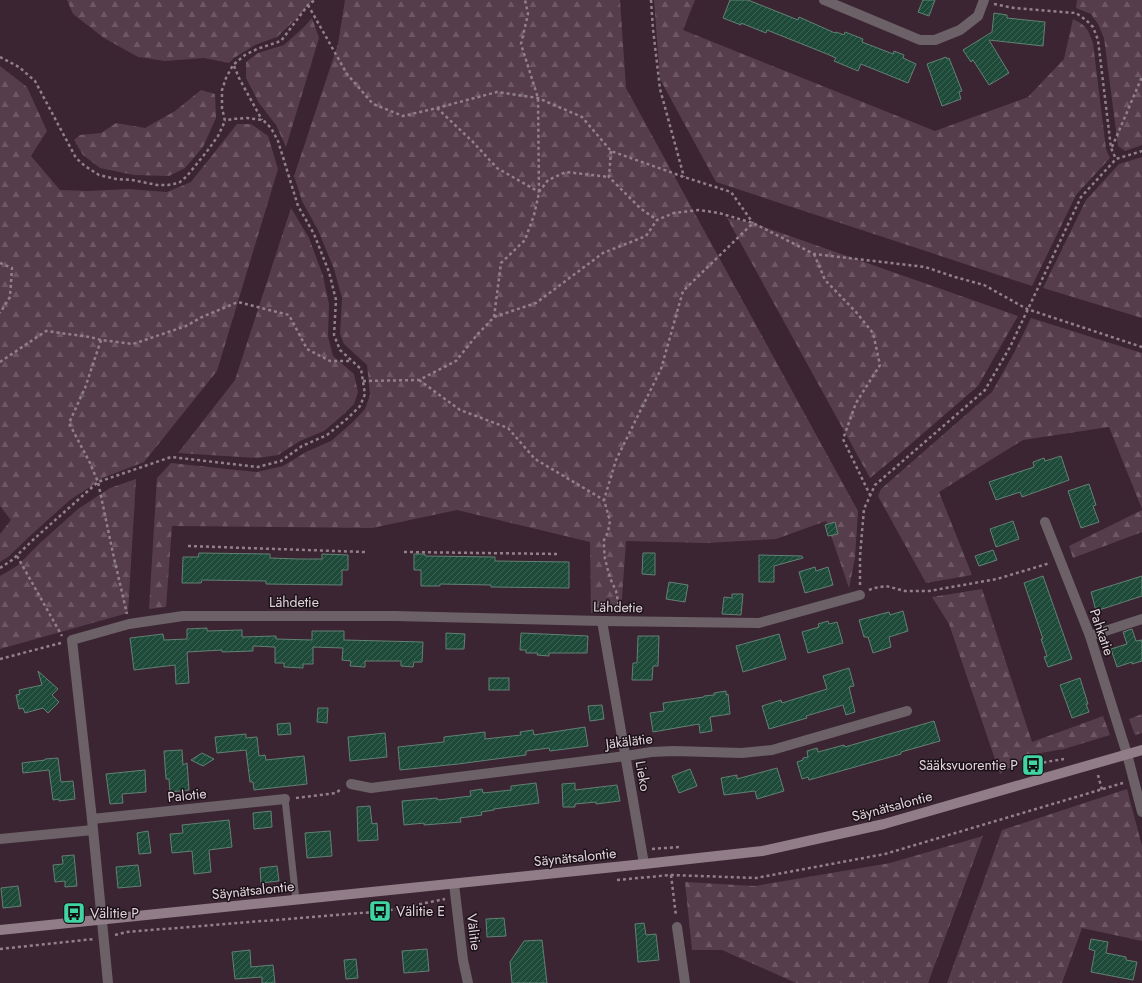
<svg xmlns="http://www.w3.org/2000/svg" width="1142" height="983" font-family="Jost,sans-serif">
<defs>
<pattern id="forest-firs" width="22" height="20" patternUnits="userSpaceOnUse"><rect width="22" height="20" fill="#563d4b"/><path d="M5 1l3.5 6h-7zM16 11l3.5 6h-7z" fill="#6e5864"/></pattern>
<pattern id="building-hatch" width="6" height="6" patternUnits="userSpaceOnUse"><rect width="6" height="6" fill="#1e4a3a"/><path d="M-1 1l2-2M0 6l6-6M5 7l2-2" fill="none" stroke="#3e6356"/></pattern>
</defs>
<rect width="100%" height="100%" fill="#3b2532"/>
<g fill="url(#forest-firs)">
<polygon points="67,0 313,0 298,17 277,37 255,45 234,58 229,63 204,58 165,61 138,57 104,38 73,14"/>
<polygon points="345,0 620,0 626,88 858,511 855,558 849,588 826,521 776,539 706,543 626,541 621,612 591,613 590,542 457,510 372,528 172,526 166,607 149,609 157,478 171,463 257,472 283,466 306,452 331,441 353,422 365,409 370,395 367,365 344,344 340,334 342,298 334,269 318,230 302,201 294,176 338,44"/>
<path d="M654,0h41l-12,30 252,101 93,-34 36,-38 9,-40c14,7 15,10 20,24l13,106 4,9 -34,37 -44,91 -316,-104 -56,-103z"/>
<polygon points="1077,0 1142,0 1142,145 1125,151 1118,146 1104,38 1098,24 1091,14 1076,8"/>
<polygon points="312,18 319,38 286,147 276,125 259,103 246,78 246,62 258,53 284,45 304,27"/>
<polygon points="0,66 27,87 47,131 31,156 60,190 89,191 128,189 167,192 191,182 237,124 251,124 268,136 278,169 217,371 144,462 105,477 70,500 31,535 8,557 0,562 0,534 11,520 0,506"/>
<polygon points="201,90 215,94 216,118 203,147 185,168 169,176 134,175 100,168 83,155 74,140 80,135 101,133 116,123 145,128 175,111"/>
<polygon points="1142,157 1142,318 1043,288 1086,200 1119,164"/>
<polygon points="291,208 309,238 323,276 329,304 328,336 333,356 354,374 358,392 354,404 344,414 324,431 300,441 278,455 258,458 178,453 235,380"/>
<polygon points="727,218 753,223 1018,316 978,386 898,455 870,478"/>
<polygon points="1031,318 1142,353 1142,509 1109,427 1023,440 939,492 972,575 926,583 878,496 881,489 992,392 1015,351"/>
<polygon points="136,479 128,613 0,649 0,576 17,566 39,544 78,509 110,488"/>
<polygon points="1142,510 1142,532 1073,558 1069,546"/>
<polygon points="982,589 1032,742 1103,716 1110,735 1064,749 1029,755 1000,774 949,624 932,597"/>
<polygon points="1142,714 1142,733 1135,735 1129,719"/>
<polygon points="1127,789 1142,846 1142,941 1082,928 1062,983 947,983 1002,830"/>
<polygon points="983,836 928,983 796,983 722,950 692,950 685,882 755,886 890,863"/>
</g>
<g fill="url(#building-hatch)" stroke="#628073">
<polygon points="730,0 748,0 798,20 799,17 835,33 836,32 844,35 845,32 863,39 862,42 893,54 894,51 904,55 903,58 916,64 908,83 861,64 858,71 834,61 836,58 827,54 767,30 766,33 741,23 741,25 723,18"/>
<polygon points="923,0 935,0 929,16 918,12"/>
<polygon points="994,13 1007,15 1007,18 1045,22 1043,46 989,40 1009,73 989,85 973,60 971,62 963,50 992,32"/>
<polygon points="946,57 947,59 949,58 962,91 959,92 961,99 942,106 927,64"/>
<polygon points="1061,456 1069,480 1022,497 1020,492 996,500 989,482 1034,467 1033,462 1044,458 1045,461"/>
<polygon points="1089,484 1096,505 1093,506 1099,522 1081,528 1068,491"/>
<polygon points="1013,521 1019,539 996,547 990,529"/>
<polygon points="835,522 838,534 828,536 825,525"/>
<polygon points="993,550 997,560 979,566 975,556"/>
<polygon points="199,553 270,554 270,558 299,559 322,559 322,554 348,555 348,570 342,570 342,585 266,584 266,581 202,580 201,583 182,583 183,557 198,557"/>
<polygon points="643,553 655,553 655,575 642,574"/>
<polygon points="414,554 425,554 425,556 495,557 495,561 569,562 569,588 491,587 491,585 440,584 440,586 421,586 421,570 414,570"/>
<polygon points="759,555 802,556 803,558 774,566 774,582 759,582"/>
<polygon points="815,567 816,571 828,567 833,585 805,593 799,572"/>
<polygon points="1043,576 1072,659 1048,667 1044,657 1047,656 1041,639 1043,639 1024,583"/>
<polygon points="1142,576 1142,596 1096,611 1091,592"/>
<polygon points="669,582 688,585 685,602 666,599"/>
<polygon points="732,594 743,594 741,615 722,614 724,597 732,598"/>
<polygon points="903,611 908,631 889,637 891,647 873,653 868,637 864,637 859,620 889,612 890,615"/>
<polygon points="828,621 829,624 837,622 843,643 808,653 802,632 819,627 818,624"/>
<polygon points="207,628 207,631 242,630 242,637 276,636 276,639 312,640 312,631 344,631 344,640 423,642 422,662 414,662 413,667 401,666 401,661 365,661 365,667 350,666 351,661 342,660 343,648 313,647 313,664 303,664 303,668 284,667 284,663 275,663 275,647 253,646 253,651 222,652 222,650 187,652 189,683 176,684 175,665 134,670 130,638 163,634 164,640 187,639 187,629"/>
<polygon points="1132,629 1136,641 1142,640 1142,661 1132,664 1132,662 1117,667 1111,649 1127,644 1123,632"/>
<polygon points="446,633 465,634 464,649 446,649"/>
<polygon points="521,633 588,636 587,653 549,653 549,656 537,655 538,653 526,653 526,650 520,650"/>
<polygon points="779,634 786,659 743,672 736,646"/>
<polygon points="638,636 659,636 658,666 653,666 652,680 632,680 633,663 637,663"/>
<polygon points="849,668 854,686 849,687 855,712 846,715 843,705 806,716 807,718 769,729 762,706 781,700 782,703 827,689 823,676"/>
<polygon points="38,671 58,689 52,695 59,702 48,713 43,708 25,713 23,708 19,709 16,695 20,694 19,690 42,685"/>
<rect x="489" y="678" width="20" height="12"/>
<polygon points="1080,678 1088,704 1086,704 1089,712 1072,718 1060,685"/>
<polygon points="726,691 726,695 728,694 730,714 710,717 712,731 700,733 699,724 653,732 650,713 664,711 663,703 704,697 704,696 714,695 714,693"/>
<polygon points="602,705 604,719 590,721 588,706"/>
<polygon points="318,708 328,708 327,723 317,722"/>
<polygon points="934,721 940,741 901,752 901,754 809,780 808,777 802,779 797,762 803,760 803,758 808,757 807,751 817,748 818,752 844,745 845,747"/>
<polygon points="290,723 291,734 278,735 277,724"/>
<polygon points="585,727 588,746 550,751 549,748 526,751 526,755 458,764 400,770 398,747 444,742 444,737 485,732 485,739 521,735 520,732 533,730 534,735"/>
<polygon points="385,733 387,757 350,761 348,737"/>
<polygon points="246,734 246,738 257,737 259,756 265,755 266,760 304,756 307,784 254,790 253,782 250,782 246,750 217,753 215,737"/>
<polygon points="182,750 183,765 187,763 189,790 170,792 169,779 166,779 164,751"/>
<polygon points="202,753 214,759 203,766 191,760"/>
<polygon points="58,758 61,782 73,781 75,799 59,801 59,799 53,800 49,770 23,773 22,763 45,760 45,759"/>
<polygon points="777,768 784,791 757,799 755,791 724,795 721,778 737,775 737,779"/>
<polygon points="690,769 697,786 679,793 672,776"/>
<polygon points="145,770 146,792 122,794 123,803 110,804 106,774"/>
<polygon points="536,783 539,803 494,809 494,810 481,812 482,815 460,818 461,822 424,825 424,823 404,825 402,801 437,798 438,800 471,796 470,791 482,789 483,793 511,790 511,786"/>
<polygon points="575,783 575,790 617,785 620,801 596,804 596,802 575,804 575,807 563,807 562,784"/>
<polygon points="370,806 372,824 377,823 378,840 358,841 357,807"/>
<polygon points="271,811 272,827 254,829 253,813"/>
<polygon points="229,820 232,847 209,850 211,872 194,874 192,851 172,853 170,834 183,833 182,825"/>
<polygon points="148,831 151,853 139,854 137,833"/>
<polygon points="330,831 332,856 307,858 305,833"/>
<polygon points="74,855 77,886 65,887 65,881 55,882 53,865 63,864 62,856"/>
<polygon points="138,865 141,886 118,888 116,867"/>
<polygon points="277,866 279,881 261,883 260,868"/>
<polygon points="18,886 21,906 3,908 1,888"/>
<polygon points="504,918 506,936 487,937 486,919"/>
<polygon points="644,923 646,935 656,934 659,960 638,962 635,924"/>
<polygon points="1091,939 1108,942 1106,953 1126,957 1126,960 1137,962 1133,980 1091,972 1095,951 1089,949"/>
<polygon points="542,940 547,983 512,983 510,962 524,941"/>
<polygon points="427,949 429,971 404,973 402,951"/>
<polygon points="250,950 251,967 273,965 275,983 262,983 262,977 235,979 232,952"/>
<polygon points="356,959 358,978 346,979 344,960"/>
</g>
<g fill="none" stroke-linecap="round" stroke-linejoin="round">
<g stroke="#92808a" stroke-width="2.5" stroke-dasharray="3 3" stroke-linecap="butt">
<polyline points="651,0 653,29 660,89 684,177"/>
<polyline points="994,4 1014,8 1076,13 1086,20 1093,27 1098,40 1111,148 1116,159"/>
<polyline points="308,5 347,74 373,104 403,116 437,108 497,92 538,98 582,117 611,151 684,177 731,192 753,223"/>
<polyline points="0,57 19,67 35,81 76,158 85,166 99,175 116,179 132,180 157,185 168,185 179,183 187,176 208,150 218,136 225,121 222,108 222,90 226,78 233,65 245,55 257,49 281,41 308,5 315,0"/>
<polyline points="234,66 239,78 262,120"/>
<polyline points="437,108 473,142 497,168 539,192"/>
<polyline points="1112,147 1142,77"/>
<polyline points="611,151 609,177 640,208 657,220"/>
<polyline points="539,192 548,180 566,172 609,177"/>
<polyline points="814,254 825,280 856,312 873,333 880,365 856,403 843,439 870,495"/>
<polyline points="0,263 12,268 10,297 0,313"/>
<polyline points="494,317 501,263 525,240 534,215 539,193 538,98 521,44 528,14 525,0"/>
<polyline points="101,340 85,388 69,423 90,463 98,482 114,558 127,614"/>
<polyline points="0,362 46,331 90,337 101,340 133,344 186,326 202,317 238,302 289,315 307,349 330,361 351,361"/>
<polyline points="419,380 460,410 508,428 535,459 604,500"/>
<polyline points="363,381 419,380 456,361 476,336 494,317 536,303 603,253 646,236 657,220 674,213 699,210 719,213 753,223 814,254 925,267 955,277 984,285 1027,309 1142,347"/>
<polyline points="188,546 365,552"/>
<polyline points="404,552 558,554"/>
<polyline points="17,556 62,636"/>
<polyline points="0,568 12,560 34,539 98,482 171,457 258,467 281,461 302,446 327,435 348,418 360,406 365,394 361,369 340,350 334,335 336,300 329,272 314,234 298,206 278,141 271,128 263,120 247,118 232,119 225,121"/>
<polyline points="860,585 860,556 864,509 875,485 985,390 1010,347 1081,197 1116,159 1142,151"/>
<polyline points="869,590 874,588 886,586 905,591 929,591 997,579 1050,563"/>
<polyline points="619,611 619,606 616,591 610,578 605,559 604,548 604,540 608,532 610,521 604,500 616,460 661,369 683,291 753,223"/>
<polyline points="0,659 61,643"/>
<path d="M1026,767c12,-4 25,-6 38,-8"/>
<polyline points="1098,775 1102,790"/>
<polyline points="296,798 336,793 341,789"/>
<polyline points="652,849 679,847 679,849"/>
<polyline points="671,875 676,916"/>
<polyline points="617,880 671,875 756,878 885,854 1123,783"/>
<polyline points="115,935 127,932 386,911 445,899"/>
<polyline points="0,949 94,939"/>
</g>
<polyline stroke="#6c6167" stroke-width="7" points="285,799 296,900"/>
<g stroke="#6c6167" stroke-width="10">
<polyline points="824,0 920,40 935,40 960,30 978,16 984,0"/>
<polyline points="1045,522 1090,636 1127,754 1142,812"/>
<polyline points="602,621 644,864"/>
<polyline points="1090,636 1142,619"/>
<polyline points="351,784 371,788 626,756 651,752 674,751 742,753 772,750 907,711"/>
<polyline points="92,819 285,799"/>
<polyline points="0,839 93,830"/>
<polyline points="677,927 685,983"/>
<polyline points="108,983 92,819 72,640 129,624 183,616 395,616 602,621 759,623 860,595"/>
</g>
<polyline stroke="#6c6167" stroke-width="10" points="454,884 463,960 468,983"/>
<polyline stroke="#907d87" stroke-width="10" points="0,930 644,864 762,851 884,824 1142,750"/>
</g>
<defs>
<g id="bus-square" transform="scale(1.15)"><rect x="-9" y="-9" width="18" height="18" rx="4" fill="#3fd4a2" stroke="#1c1218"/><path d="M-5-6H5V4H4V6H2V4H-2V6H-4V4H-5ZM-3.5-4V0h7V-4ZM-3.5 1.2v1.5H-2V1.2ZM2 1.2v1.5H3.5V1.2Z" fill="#111"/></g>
</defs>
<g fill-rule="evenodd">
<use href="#bus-square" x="1033" y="765"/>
<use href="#bus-square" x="380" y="911"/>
<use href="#bus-square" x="74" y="913"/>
</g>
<g text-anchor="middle" stroke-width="3" stroke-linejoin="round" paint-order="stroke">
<g font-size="14" fill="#e2d3db" stroke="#1c1218">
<text x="294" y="607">Lähdetie</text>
<text transform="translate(618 607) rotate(1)" y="5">Lähdetie</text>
<text transform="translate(1102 632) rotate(71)" y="5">Pahkatie</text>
<text transform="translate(629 741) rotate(-7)" y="5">Jäkälätie</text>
<text transform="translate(643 776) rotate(80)" y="5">Lieko</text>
<text transform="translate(187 795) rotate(-6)" y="5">Palotie</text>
<text transform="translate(892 806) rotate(-15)" y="5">Säynätsalontie</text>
<text transform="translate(575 857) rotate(-6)" y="5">Säynätsalontie</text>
<text transform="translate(253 890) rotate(-6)" y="5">Säynätsalontie</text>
<text transform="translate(474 932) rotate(83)" y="5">Välitie</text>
</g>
<g font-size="14" fill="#e2d3db" stroke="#1c1218" text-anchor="start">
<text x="1018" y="770" text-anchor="end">Sääksvuorentie P</text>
<text x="396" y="916">Välitie E</text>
<text x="90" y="918">Välitie P</text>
</g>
</g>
</svg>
